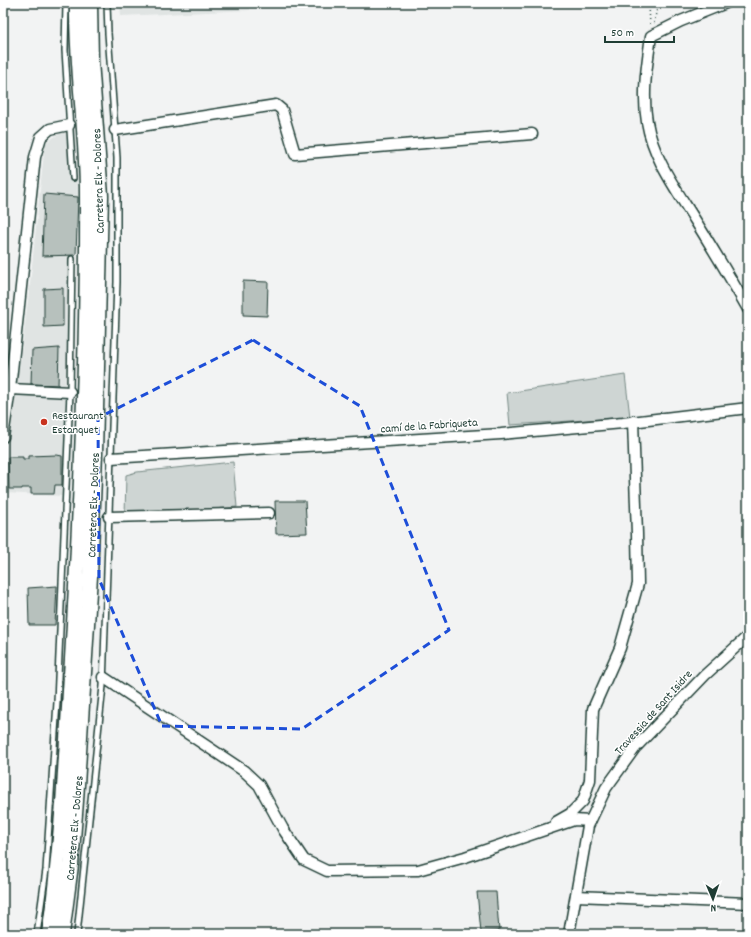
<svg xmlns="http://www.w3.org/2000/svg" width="751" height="937" font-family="Dekko,sans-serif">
<rect width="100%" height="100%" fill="#f2f3f3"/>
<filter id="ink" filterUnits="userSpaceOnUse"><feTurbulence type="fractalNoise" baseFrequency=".025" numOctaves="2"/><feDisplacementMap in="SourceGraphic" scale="8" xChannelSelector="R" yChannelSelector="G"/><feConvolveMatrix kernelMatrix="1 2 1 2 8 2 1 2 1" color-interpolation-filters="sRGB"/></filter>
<g filter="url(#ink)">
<g fill="#e0e4e3">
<polygon points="120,3 250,3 250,10 121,16"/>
<polygon points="75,129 78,197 76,255 69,257 63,496 5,493 5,454 22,347 30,284 45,143 65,130"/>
</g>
<g fill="#ced5d3" stroke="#768984">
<polygon points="625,375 630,417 510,425 507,393"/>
<polygon points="233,462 237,507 125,516 126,475 137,472"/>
</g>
<g fill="#b7c1bd" stroke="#1f3d34">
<polygon points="44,194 78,197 76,255 42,256"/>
<polygon points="243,281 268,282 267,316 243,315"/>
<polygon points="63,288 63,326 44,327 44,289"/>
<polygon points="59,348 58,385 31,384 32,350"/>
<polygon points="57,455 62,456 62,485 55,485 54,494 31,494 31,488 22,488 22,489 9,489 8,457 23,457 23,459 28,459 28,456"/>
<polygon points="275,501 305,501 307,533 276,534"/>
<polygon points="57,586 55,625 29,625 28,588"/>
<polygon points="477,892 496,892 499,931 481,932"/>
</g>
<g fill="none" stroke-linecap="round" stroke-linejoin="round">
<g stroke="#1f3d34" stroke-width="8">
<g id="service">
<polyline points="66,3 65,50 73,178"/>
<polyline points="37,934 46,870 57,702 70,392 72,259"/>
<polyline points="77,934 103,686 117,282 117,158 108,33 107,3"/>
</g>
</g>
<g stroke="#1f3d34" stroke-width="13">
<g id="minor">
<path d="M726,3l-45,18 -30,15c-4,29 -9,57 -4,86 6,36 29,67 48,98 18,29 36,59 53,89"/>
<polyline points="115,130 276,105 282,110 295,154 532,134"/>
<polyline points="10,389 70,392"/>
<polyline points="3,437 10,389 35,157 41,137 50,129 69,125"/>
<polyline points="111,458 501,434 623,423 748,408"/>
<polyline points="109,517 269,513"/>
<polyline points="103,677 244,771 259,785 283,829 304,860 327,871 418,870 465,857 574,820 590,821"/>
<polyline points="556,822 570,814 583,801 590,780 593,709 620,648 638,584 637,534 633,421"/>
<polyline points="576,896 748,903"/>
<polyline points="569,934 588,826 606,788 635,748 705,675 748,636"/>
</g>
</g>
<g stroke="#1f3d34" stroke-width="17">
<g id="secondary">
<path d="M49,934c7,-43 10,-87 14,-130 3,-49 6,-97 9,-145 9,-155 16,-310 15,-464 0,-64 -11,-128 -10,-192"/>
<polyline points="62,934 71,865 76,801 90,576 95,453 101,196 91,61 90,3"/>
</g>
</g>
<g stroke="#1f3d34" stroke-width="1.5" stroke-dasharray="1 3" stroke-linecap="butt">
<polyline points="649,3 650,27"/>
<polyline points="654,23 658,3"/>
</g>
<use href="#service" stroke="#fff" stroke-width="5"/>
<use href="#minor" stroke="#fff" stroke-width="10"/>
<use href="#secondary" stroke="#fff" stroke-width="14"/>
</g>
</g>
<path fill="none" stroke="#1d4ed8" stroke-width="3" stroke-dasharray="8 5" stroke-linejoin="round" d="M253,340l107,66 89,224 -147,99 -140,-3 -63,-147 -1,-161z"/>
<circle fill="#c8321e" stroke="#fff" stroke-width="1.5" cx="44" cy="422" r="4"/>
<g text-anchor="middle" stroke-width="3" stroke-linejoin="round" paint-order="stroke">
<g font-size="12" fill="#1f3d34" stroke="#fff">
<text transform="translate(98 181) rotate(-92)" y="4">Carretera Elx - Dolores</text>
<text transform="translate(429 425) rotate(-4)" y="4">camí de la Fabriqueta</text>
<text transform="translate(93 505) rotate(-88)" y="4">Carretera Elx - Dolores</text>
<text transform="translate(653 712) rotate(-48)" y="4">Travessia de Sant Isidre</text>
<text transform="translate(74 828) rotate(-85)" y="4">Carretera Elx - Dolores</text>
</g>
<g font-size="12" fill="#1f3d34" stroke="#fff" text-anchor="start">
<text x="52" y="419">Restaurant<tspan x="52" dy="14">Estanquet</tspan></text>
</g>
</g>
<rect width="751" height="937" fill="none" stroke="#fff" stroke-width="16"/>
<rect x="8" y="8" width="735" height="921" fill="none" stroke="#1f3d34" stroke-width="1.5" filter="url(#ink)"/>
<g transform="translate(713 899) rotate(178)" stroke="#ffffff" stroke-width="3" paint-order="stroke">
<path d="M0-3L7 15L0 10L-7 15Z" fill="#1f3d34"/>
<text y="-6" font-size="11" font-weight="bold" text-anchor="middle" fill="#1f3d34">N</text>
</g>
<path d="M605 36v6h69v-6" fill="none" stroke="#1f3d34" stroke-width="2"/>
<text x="611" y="36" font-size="12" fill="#1f3d34" stroke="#ffffff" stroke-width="3" paint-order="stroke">50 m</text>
</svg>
